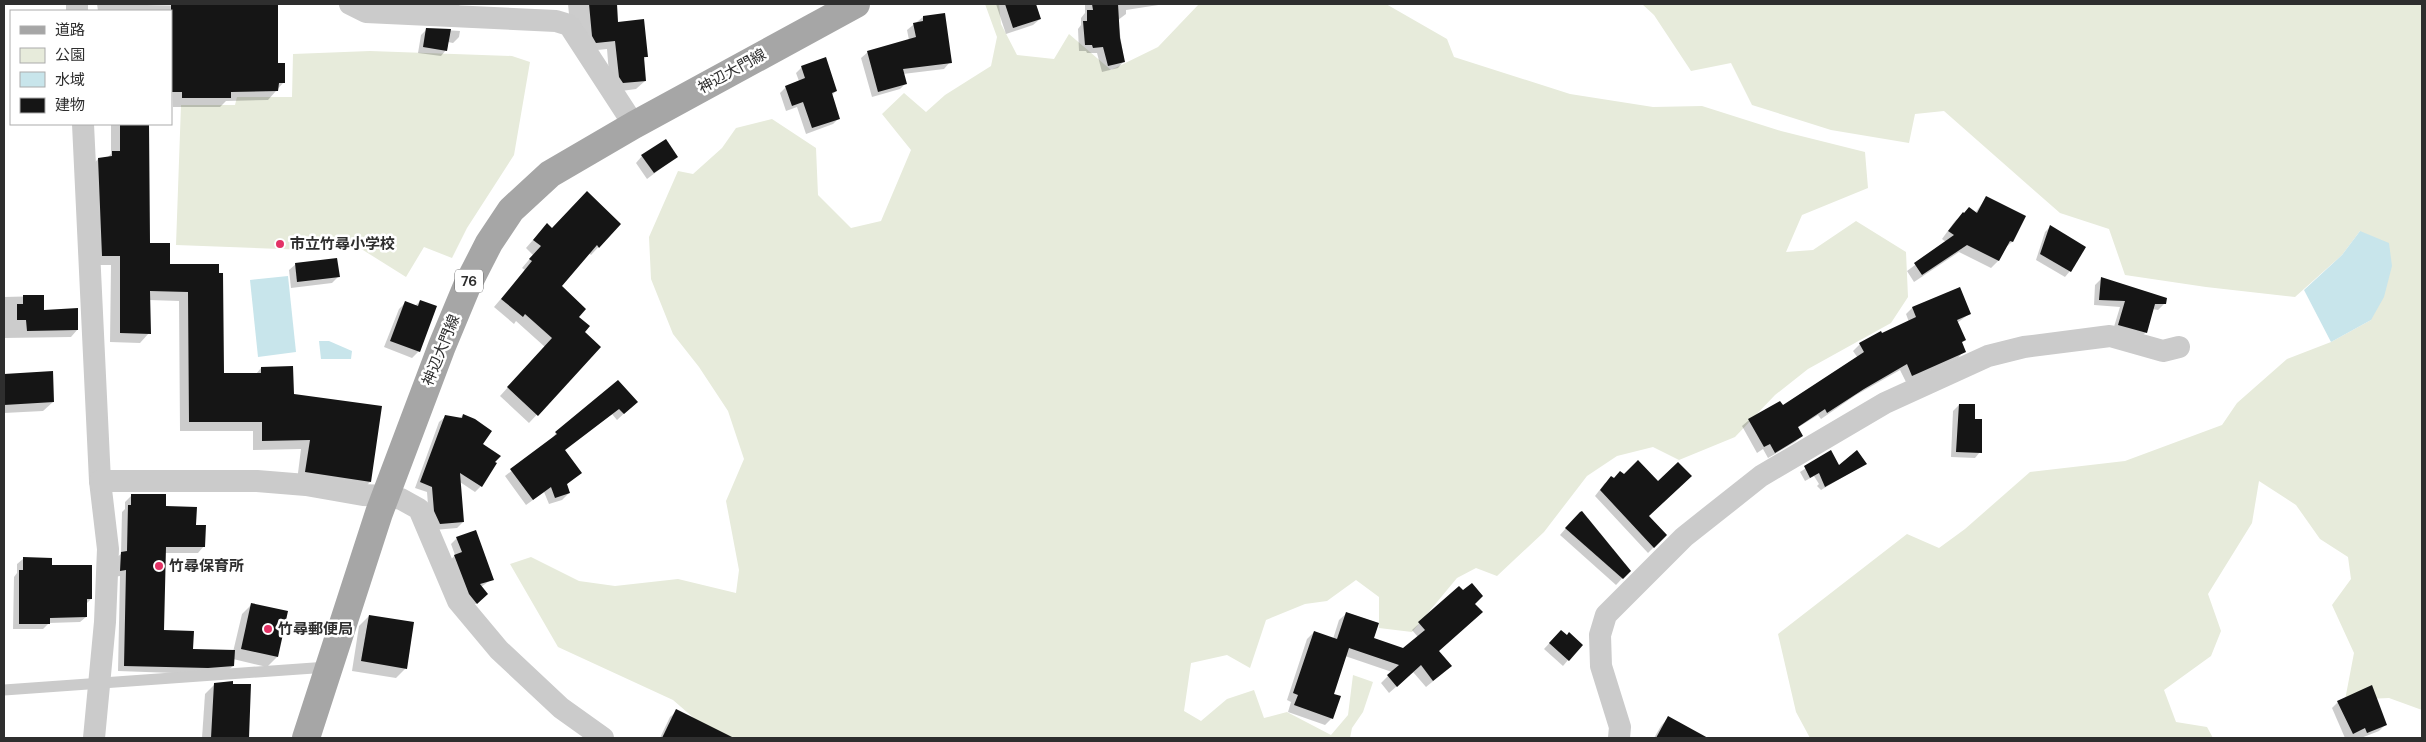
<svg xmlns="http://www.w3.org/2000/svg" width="2426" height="742" font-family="'DM Sans','Noto Sans JP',sans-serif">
<rect width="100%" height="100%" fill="#fff"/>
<g fill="#e7ebdb">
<polygon points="985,4 999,4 1001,24 1017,55 1054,59 1069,34 1111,70 1158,47 1199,4 1386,4 1447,39 1454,57 1570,94 1653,107 1702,106 1781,131 1865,152 1868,188 1802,215 1786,252 1813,250 1856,221 1906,252 1908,297 1891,323 1808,369 1775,395 1735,437 1679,460 1653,447 1617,456 1587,476 1544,532 1497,576 1476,568 1457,578 1412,632 1379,628 1379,597 1356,580 1327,601 1305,604 1266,620 1250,668 1227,655 1191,663 1184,711 1201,721 1227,699 1254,690 1264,718 1287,712 1331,735 1348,715 1353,675 1373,682 1363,712 1352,728 1350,738 717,738 673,700 558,647 510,564 531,557 579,581 615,586 678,579 736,593 739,570 726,501 744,459 728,411 699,367 673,334 651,279 649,237 678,171 693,174 722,148 736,128 772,119 816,148 818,195 851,228 881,221 911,150 882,114 904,93 926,112 945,95 991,66 997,37"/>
<polygon points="1642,4 2422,4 2422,710 2389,698 2345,700 2354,653 2332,605 2351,579 2348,557 2320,539 2296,505 2259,481 2252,523 2208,594 2221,631 2211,656 2164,690 2176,722 2207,727 2213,738 1810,738 1796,712 1778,634 1907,534 1939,548 1965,529 2030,472 2125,461 2222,425 2237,403 2287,359 2331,342 2371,320 2360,231 2342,255 2295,297 2206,287 2125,275 2109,229 2060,213 1944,111 1915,114 1909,143 1831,130 1752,105 1731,63 1691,71 1654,15"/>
<polygon points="370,51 512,56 530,62 514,155 467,228 452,258 424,247 406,277 347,240 306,250 176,245 181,105 235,105 237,97 292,97 293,54"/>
</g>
<g fill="#c8e5eb">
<polygon points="2360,231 2389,243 2392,266 2384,297 2371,320 2331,342 2304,290 2342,255"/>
<polygon points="288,276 296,352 258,357 250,280"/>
<polygon points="319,341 329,341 352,351 351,359 321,359"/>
</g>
<g fill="#0003">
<polygon points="97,4 196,6 196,4 277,4 277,65 283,83 268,100 226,101 220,107 173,107 171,11 98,11"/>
<polygon points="384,4 461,4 456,9"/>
<polygon points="568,4 615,4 617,23 647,56 643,60 645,81 636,89 614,92 610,86 607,49 588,51 570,25"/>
<polygon points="996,4 1035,4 1040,19 1033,25 1006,34"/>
<polygon points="1085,4 1165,4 1126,10 1126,14 1118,20 1124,61 1118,68 1102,72 1097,53 1087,53 1086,51 1079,51 1078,29 1081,25 1081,18 1085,13"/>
<polygon points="923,17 950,62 944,69 903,74 906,83 900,89 872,97 861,58 868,52 909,40 907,30"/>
<polygon points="427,29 460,31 459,37 453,43 448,42 446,50 441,56 418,53 421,35"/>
<polygon points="802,67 836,91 831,96 839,118 833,124 806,134 797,107 786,111 780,93 786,87 799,81 796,73"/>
<polygon points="111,124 148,124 149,244 169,266 218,265 223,374 256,374 261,368 293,395 370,482 361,491 297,481 301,449 253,450 253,431 180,431 179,301 149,300 149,333 140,343 110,342 111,265 93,265 89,169 98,159 107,158 111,154"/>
<polygon points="642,156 676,157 647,179 636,163"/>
<polygon points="1986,198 2012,242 2004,249 1998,261 1991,268 1959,252 1914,282 1907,271 1946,242 1942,239 1955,221 1963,214 1975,213"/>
<polygon points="620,224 591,255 589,253 561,286 583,332 600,347 529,423 500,396 545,347 516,321 514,324 494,307 525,270 522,268 533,255 526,248 539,233 552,229"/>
<polygon points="2050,227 2070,271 2065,277 2036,260 2045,232"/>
<polygon points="296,264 338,277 332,283 291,288 289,270"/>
<polygon points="2101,279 2164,304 2158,310 2152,309 2146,332 2140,338 2113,330 2120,307 2094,305 2095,285"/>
<polygon points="1959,289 1969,314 1957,323 1964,340 1961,343 1964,351 1958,358 1906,382 1900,370 1856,395 1821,419 1818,415 1797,428 1802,436 1795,442 1768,458 1763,449 1757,453 1742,426 1749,420 1782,407 1858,358 1853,351 1860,344 1881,333 1882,334 1909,322 1906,314 1912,308"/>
<polygon points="42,296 43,311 77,330 71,337 4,338 4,297"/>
<polygon points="420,301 419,351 412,358 384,347 399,309 405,303 415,306"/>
<polygon points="52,372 53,402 43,411 4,413 4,375"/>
<polygon points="618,382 630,408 617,420 612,414 564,451 580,473 566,485 569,493 562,500 549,504 544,492 526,505 505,476 551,440 556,433"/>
<polygon points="1959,405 1973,420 1980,452 1975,458 1951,457 1953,411"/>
<polygon points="463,415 494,461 481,486 475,492 460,482 463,522 457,528 434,530 429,518 427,492 415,488 439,422 445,417 459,419"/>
<polygon points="1831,452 1839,467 1865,464 1821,490 1817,486 1819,484 1814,476 1805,481 1800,472"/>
<polygon points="1624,476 1648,516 1666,535 1648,553 1595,496 1605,483"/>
<polygon points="132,495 165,507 195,526 204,546 198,553 165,553 162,631 192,650 233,652 242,614 252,604 277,657 267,667 233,659 233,666 226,672 201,674 118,671 120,576 114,577 115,559 121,554 122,512 125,509 125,502"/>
<polygon points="1574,519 1629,571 1616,585 1560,535"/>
<polygon points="457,538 492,579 481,587 480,600 471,608 449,562 455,555 451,544"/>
<polygon points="23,559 51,566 91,599 86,604 86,617 80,622 49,623 43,629 13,629 14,577 17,573 17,564"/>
<polygon points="1459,587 1474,604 1438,651 1443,673 1426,687 1413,672 1389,693 1381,683 1392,672 1345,656 1333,694 1332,718 1325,725 1288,712 1291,702 1287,700 1307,639 1314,632 1333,639 1339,620 1347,613 1372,639 1404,649 1418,637 1412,630"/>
<polygon points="369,616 406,668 396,678 352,671 359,626"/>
<polygon points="1555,637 1568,660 1563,666 1544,649"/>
<polygon points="215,684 250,686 248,738 202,738 205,694"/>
<polygon points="2338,702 2385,725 2379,731 2361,738 2345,738 2332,708"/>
<polygon points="677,711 711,728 706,738 660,738 670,717"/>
<polygon points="1668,718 1704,738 1654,738 1661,726"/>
</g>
<g fill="#151515">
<polygon points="171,4 278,4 278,63 285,63 285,83 279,83 278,91 231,92 231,98 182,98 182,92 171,92"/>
<polygon points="589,4 617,4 618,22 644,19 648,57 644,57 646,81 623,83 619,77 615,41 596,43 592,36"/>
<polygon points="1005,4 1036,4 1041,19 1013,28"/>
<polygon points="1092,4 1118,4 1120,38 1125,62 1108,66 1103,47 1093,48 1092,45 1085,45 1083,21 1087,21 1087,10 1093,10"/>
<polygon points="945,13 952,63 903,69 907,84 878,92 867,51 916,37 913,23 923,21 923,16"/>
<polygon points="426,28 451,29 447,51 423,47"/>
<polygon points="826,57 837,91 832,93 840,119 812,128 803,102 792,106 785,86 805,78 801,66"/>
<polygon points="120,124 149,124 150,243 170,243 170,264 219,264 219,273 223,273 224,373 261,373 261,367 293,366 294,394 382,406 371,482 305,472 310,440 262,441 262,422 189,422 188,292 150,291 151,334 120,333 120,256 102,256 98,158 112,156 112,151 120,151"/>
<polygon points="666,139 678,157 654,173 641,155"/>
<polygon points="587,191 621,224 599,248 597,245 562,286 586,309 579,317 590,326 585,332 601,347 538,416 507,387 552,338 525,314 523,317 501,299 532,261 529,259 541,246 533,240 547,223 552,228"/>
<polygon points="1986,196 2026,216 2013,242 2010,241 1999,261 1967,245 1922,275 1914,263 1954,235 1948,231 1963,212 1964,213 1969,207 1977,213"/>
<polygon points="2050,225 2086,247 2071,272 2040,254"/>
<polygon points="337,258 340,277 297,282 295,263"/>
<polygon points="2101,277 2167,298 2166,304 2155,304 2147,333 2118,325 2125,301 2099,300"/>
<polygon points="1960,287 1971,314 1957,320 1966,340 1962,342 1966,352 1912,376 1907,364 1864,389 1827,413 1825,409 1798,427 1803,436 1775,453 1770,444 1764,447 1748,419 1780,401 1783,405 1864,352 1859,343 1881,331 1882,333 1916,317 1912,307"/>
<polygon points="23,295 44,295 44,310 78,308 78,330 27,331 26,320 17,320 17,304 23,304"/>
<polygon points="420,300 437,306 420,352 390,341 405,301 418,306"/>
<polygon points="53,371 54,402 4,405 4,374"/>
<polygon points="618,380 638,402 624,414 619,409 565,450 582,473 567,484 570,493 555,498 551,487 533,500 510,469 557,434 555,432"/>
<polygon points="1959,404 1975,404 1975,419 1982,419 1982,453 1956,452"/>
<polygon points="463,414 475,419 492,431 483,444 501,456 495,462 497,463 482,487 460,473 464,522 440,524 434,511 432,487 420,482 445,415 462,418"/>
<polygon points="1831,450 1839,465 1857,450 1867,464 1825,487 1819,473 1810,478 1804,466"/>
<polygon points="1638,460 1658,481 1678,462 1692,476 1649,516 1667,535 1654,548 1600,490 1611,476 1614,478 1620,471 1624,474"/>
<polygon points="131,494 166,494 166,506 197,507 196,525 206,525 205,547 166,547 164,630 194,631 193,649 235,650 234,666 208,668 124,666 126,570 120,571 121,552 127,551 128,505 131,505"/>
<polygon points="1582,511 1631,571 1623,579 1565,528 1580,512"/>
<polygon points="476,530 494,580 480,584 488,594 477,604 469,594 454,555 462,552 456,537"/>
<polygon points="23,557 52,558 52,565 92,565 92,599 87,599 87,617 50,618 50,624 19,624 19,570 23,570"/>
<polygon points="1472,583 1483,596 1475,604 1483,612 1439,651 1452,666 1433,681 1421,665 1397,687 1387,675 1399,665 1349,648 1334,694 1341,696 1333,719 1294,705 1298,695 1293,693 1314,631 1337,639 1346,612 1379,623 1374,638 1403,648 1425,630 1418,622 1459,586 1463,590"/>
<polygon points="251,603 288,611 278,657 241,649"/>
<polygon points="369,615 414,622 407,669 361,661"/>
<polygon points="1561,630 1567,635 1569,632 1583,645 1569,661 1549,643"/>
<polygon points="233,681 233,684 251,684 249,738 211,738 214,683"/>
<polygon points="2372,685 2387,725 2367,733 2365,728 2353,734 2337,701"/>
<polygon points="676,709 734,738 662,738"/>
<polygon points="1668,716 1708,738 1656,738"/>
</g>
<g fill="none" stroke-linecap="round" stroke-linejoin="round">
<polyline stroke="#cbcbcb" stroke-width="11" points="4,690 328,667"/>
<g stroke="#cbcbcb" stroke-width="22">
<polyline points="77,4 77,11"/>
<polyline points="350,4 366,12 556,21 569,25 634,125"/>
<polyline points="83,124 100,481 108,549 105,622 94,738"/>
<polyline points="100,481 257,481 306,485 363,495 385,496 401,499 419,509 458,601 499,650 561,708 603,738"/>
<polyline points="1619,738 1620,727 1601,666 1600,635 1606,615 1684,537 1761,476 1885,403 1988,356 2024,347 2110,336 2163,351 2179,347"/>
</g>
<polyline stroke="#a6a6a6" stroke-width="28" points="306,738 379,513 442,346 467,286 489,243 511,210 550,174 634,125 856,4"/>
</g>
<g fill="#e33265" stroke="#fff" stroke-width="2">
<circle cx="280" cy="244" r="5"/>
<circle cx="159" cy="566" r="5"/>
<circle cx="268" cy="629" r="5"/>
</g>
<g text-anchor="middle" stroke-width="5" stroke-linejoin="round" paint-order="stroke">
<rect fill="#fff" stroke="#6d6d6d" stroke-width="1" x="455" y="269.5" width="28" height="23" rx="4"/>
<g font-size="14" font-weight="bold" fill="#2e2e2e">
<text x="469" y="286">76</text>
</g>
<g font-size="15" fill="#2e2e2e" stroke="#fff">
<text transform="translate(732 71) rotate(-29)" y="5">神辺大門線</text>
<text transform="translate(441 350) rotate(-68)" y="5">神辺大門線</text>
</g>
<g font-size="15" font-weight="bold" fill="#2e2e2e" stroke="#fff" text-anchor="start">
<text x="290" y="249">市立竹尋小学校</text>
<text x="169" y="571">竹尋保育所</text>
<text x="278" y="634">竹尋郵便局</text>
</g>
</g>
<rect width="2426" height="742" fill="none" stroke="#2e2e2e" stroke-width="10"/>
<rect x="10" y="10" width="162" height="115" fill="#ffffff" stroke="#ababab"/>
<rect x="20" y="26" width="25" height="8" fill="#a6a6a6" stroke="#ababab"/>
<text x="55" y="35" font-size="15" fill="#2e2e2e">道路</text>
<rect x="20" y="48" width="25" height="15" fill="#e7ebdb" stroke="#ababab"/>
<text x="55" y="60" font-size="15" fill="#2e2e2e">公園</text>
<rect x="20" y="72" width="25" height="15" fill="#c8e5eb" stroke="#ababab"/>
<text x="55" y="85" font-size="15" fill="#2e2e2e">水域</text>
<rect x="20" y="98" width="25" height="15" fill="#151515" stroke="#ababab"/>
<text x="55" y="110" font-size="15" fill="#2e2e2e">建物</text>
</svg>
